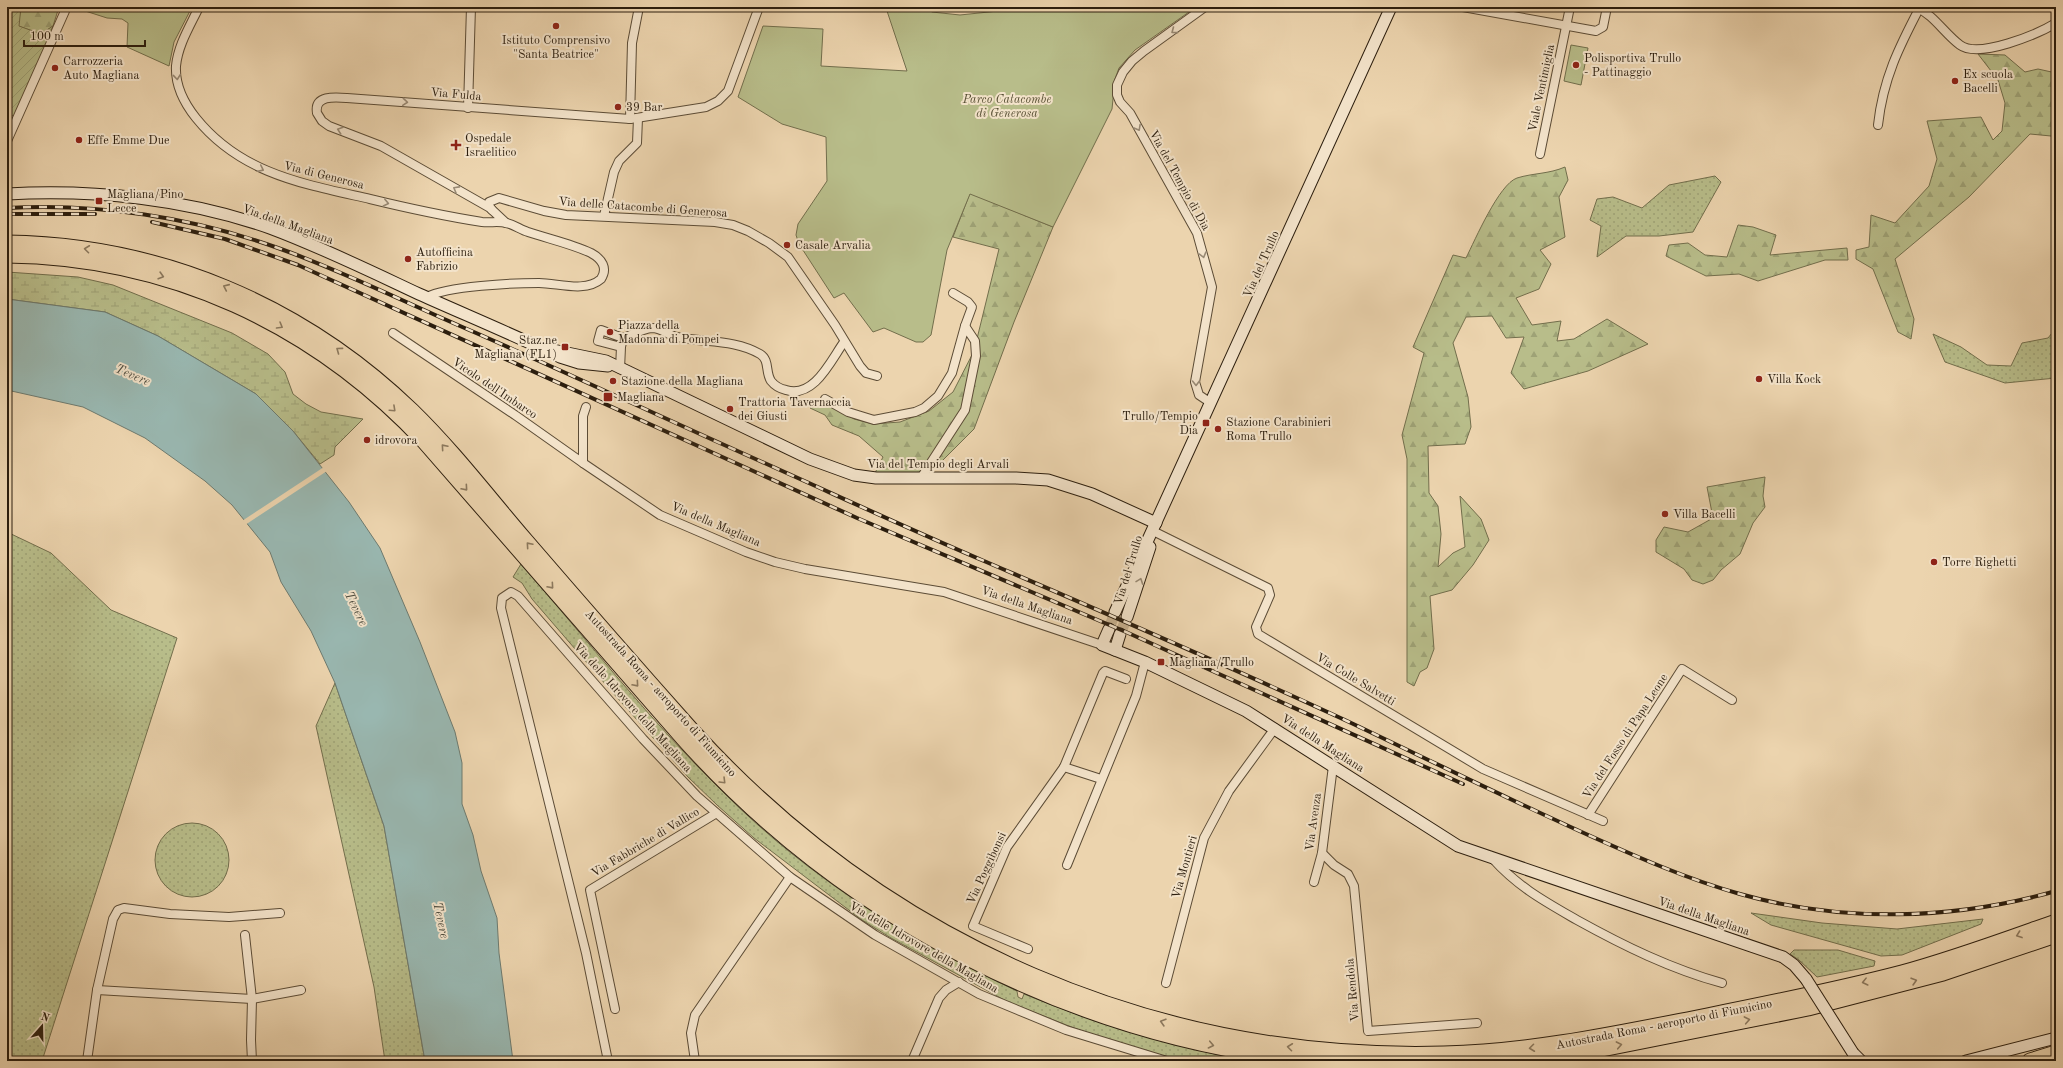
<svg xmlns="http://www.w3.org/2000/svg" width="2063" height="1068" font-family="'Old Standard TT',serif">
<defs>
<pattern id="grass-dots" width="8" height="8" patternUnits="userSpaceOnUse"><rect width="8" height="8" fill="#b8bd8a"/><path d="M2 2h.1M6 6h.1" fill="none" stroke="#9ea276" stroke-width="1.8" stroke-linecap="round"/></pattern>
<pattern id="forest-firs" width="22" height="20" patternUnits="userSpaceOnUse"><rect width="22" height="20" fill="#b8bd8a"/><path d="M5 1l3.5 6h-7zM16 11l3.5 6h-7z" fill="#9ea276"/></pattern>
<pattern id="wetland-marsh" width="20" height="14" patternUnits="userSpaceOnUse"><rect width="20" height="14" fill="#b8bd8a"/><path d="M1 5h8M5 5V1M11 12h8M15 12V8" fill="none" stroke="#9ea276"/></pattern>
<pattern id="garden-furrows" width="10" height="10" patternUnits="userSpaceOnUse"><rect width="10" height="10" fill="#b8bd8a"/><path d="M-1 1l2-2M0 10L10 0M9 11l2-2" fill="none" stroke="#9ea276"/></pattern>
</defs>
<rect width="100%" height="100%" fill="#ecd4ae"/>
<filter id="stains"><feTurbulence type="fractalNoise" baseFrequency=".005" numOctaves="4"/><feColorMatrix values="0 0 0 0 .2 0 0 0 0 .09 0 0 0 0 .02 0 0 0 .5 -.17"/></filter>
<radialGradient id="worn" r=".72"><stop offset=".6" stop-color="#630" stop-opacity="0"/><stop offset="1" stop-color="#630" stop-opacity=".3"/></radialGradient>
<g fill="url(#grass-dots)" stroke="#726e4c">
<polygon points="1715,176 1721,182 1693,232 1659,236 1626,236 1597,257 1601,226 1590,220 1597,199 1613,197 1642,208 1669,185"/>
<polygon points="2056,328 2056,378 2005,383 1945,362 1933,334 1961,347 1987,365 2011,366 2022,343 2048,338"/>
<polygon points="7,532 51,553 111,610 177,638 42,1061 7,1061"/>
<path d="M521,564c67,77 130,158 203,229 84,84 186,148 293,198l1,6 4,2 2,-5c74,30 150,54 229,67h-72l-65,-19 -42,-14 -66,-26 -117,-64 -29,-18 -108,-82 -37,-33 -29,-28 -75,-84 -81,-94 -10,-16 -9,-6z"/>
<polygon points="335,683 384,826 425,1061 385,1061 374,987 316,726"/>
<circle cx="192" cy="860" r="37"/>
<polygon points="1751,913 1822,923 1897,929 1983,919 1981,924 1902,955 1881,956 1771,925"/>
<polygon points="1794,950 1838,950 1875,961 1874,966 1817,977 1799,960 1790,954"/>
</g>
<g fill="url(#forest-firs)" stroke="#726e4c">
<polygon points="21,7 59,7 53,26 41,34 18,26"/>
<polygon points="1978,54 2005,55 2025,72 2038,69 2056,73 2056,142 2051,136 2030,134 1969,197 1895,259 1914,319 1911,339 1898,332 1873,269 1856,259 1856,250 1869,247 1871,215 1895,223 1929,186 1937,159 1927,121 1981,117 1993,140 2002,131 2005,103 1998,80"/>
<path d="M1565,167l3,13 -9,17 6,40 -25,13 11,14 -12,25 -23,9 16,27 29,-4 -4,20 17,-2 33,-20 41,25 -60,27 -64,18 -13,-16 13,-36 -18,1 -14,-22 -26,1 -13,26 15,54 3,30 -6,17 -37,2 1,47 9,13 3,28 -3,33 15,-14 12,-6 -5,-51 21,23 8,21 -16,25 -21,25 -22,6 4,53 -7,19 -7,4 -6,14 -7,-4v-223l-5,-24 22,-82 -11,-6 40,-92 13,3c9,-18 33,-74 51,-80 16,-5 32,-4 48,-11z"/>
<polygon points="970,193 1053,227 1014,322 974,429 930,473 874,475 883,457 859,436 832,425 825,415 810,408 822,400 854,419 873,424 900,422 929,411 953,392 974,351 999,249 953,237"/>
<polygon points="1738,225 1753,227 1776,235 1770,255 1847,248 1848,260 1825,260 1758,281 1739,274 1706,276 1666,256 1669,245 1688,243 1705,255 1727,257"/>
<polygon points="1765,477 1763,496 1765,507 1753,523 1740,554 1721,570 1713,580 1703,584 1692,580 1684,569 1656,552 1656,540 1664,527 1688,532 1713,518 1707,487"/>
</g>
<polygon fill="url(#wetland-marsh)" stroke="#726e4c" points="7,272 78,277 113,285 232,333 268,354 285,372 293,394 306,404 321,412 363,419 335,447 334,455 320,464 293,431 256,394 158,336 105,312 7,299"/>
<g fill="#b8bd8a" stroke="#726e4c">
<polygon points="80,7 192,7 174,42 169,66 127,47 128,23 122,19 107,18 79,9"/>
<polygon points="894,7 925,7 932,12 960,15 1017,9 1022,7 1196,7 1135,50 1119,68 1115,79 1112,109 1053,227 970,194 947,250 931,335 923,342 916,342 884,328 873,332 844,293 834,298 799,244 796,235 798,224 827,181 826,137 782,124 738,97 763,26 823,29 821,66 907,71 886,8"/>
<polygon points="1571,45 1588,48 1581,85 1564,81"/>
</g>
<polygon fill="url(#garden-furrows)" stroke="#726e4c" points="7,7 21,7 19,26 41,34 53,26 45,49 14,116 7,115"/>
<polygon fill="#99b7b0" stroke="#6d7a6f" points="7,299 105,312 158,336 256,394 293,431 349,502 380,548 420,642 455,732 462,763 462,804 473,835 481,871 497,918 499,953 513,1061 425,1061 384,826 335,683 311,631 281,582 270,552 232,505 205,481 145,438 83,407 7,390"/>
<polygon fill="#ecd4ae" points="324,467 327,471 245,525 242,521"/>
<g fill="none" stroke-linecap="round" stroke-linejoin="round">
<g stroke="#c6b08e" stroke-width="11" stroke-dasharray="11 5.5" stroke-linecap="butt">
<polyline points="1109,629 1115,612"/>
<polyline points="1120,634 1127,617"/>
</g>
<g stroke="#5c4c36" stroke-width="10">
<g id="street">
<path d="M199,7c-9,19 -21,38 -23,59 -1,19 8,37 20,52 45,56 108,66 174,81 37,9 74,17 112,23 8,1 17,-1 24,1 7,1 15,7 22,9 21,7 44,12 63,21 11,6 17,15 10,26 -16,14 -43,4 -62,4 -25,0 -92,3 -112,14"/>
<polyline points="1205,7 1144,51 1132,61 1123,72 1117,85 1117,95 1120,102 1130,113 1197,233 1212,287 1195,382 1199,395 1211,403"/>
<polyline points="1463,7 1596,31 1603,27 1607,7"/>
<path d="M1916,7c18,8 28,26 44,38 19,14 78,-11 96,-22"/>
<polyline points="468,108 471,7"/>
<polyline points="630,119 632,43 639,7"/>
<path d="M1878,125c5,-46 21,-78 42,-118"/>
<polyline points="7,141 65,11"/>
<polyline points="1540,154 1570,7"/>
<polyline points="492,210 489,206 489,202 499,198 544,211 566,215 715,222 733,225 748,231 769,243 788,257 835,325 860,366 866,373 877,376"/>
<polyline points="604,216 614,172 619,161 637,143 638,118"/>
<path d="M506,223l-16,-15 -109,-62 -52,-20 -7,-5 -5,-8c-3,-18 18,-16 30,-15l283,21 76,-12 12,-6 10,-10 31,-84"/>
<polyline points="953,293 968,302 972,307 965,326"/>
<polyline points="393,333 515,415 583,463"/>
<path d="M623,338c9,-3 19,-9 29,-10 9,0 16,7 25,9 28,6 57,2 83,17 10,6 5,18 11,27 4,5 10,8 15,9 28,9 45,-30 58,-48"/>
<polyline points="620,369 621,347 623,338 601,330 598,341 621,347"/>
<polyline points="825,399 848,412 874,420 915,412 924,408 938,396 952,373 965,326 975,341 976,356 965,410 921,478"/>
<polyline points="586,407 583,416 583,463 660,515 746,552 775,562 805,569 944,592 1102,645"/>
<polyline points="1153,531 1268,588 1270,595 1256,627 1258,634 1483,769 1603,821"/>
<polyline points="1064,767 1103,673 1105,671 1126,679"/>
<polyline points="1588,815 1682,669 1732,700"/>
<polyline points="1322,853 1334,865 1348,874 1354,886 1368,1031 1477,1023"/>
<path d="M1492,858c26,29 52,43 85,62 47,26 94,49 145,63"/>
<polyline points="1067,865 1136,696 1145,662"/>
<polyline points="1314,882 1322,853 1333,766"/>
<polyline points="245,935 252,999 251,1040 252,1061"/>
<polyline points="1028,949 973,926 1007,847 1064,767 1101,779"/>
<polyline points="1166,983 1204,838 1229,791 1275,728"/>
<polyline points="97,990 252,999 301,990"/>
<polyline points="615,1009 590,890 715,814"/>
<polyline points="87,1061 97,990 113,919 118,910 124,908 170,914 229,917 280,913"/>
<polyline points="608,1061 586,953 501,608 502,598 511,592 518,596 643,739 697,796 790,877 875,935 979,994 1066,1030 1167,1061"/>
<polyline points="695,1061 691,1033 695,1015 790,877"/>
<polyline points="912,1061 939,998 946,990 959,982"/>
</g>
</g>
<g stroke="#2c1e0e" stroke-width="13">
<g id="secondary">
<path d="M7,194c88,-5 180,5 263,34 51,19 100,43 149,66 47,21 95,41 141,63l19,6 29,3"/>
<polyline points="543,348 606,361 810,459 854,475 876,478 1016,478 1048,480 1092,494 1156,523"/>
<polyline points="1115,612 1391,7"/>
<polyline points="1127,617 1150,547"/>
<polyline points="1109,629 1102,645 1145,662 1246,711 1458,846 1783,957 1794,965 1806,979"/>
<polyline points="1115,650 1120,634"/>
<polyline points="1853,1053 1861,1061"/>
<polyline points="1966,1061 2056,1038"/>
</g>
</g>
<g stroke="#2c1e0e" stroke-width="17">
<g id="highway">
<path d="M7,243c153,2 295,62 405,168 41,40 76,86 113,129 56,65 112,129 169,193 194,212 461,329 750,321 89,-2 176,-21 263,-38 65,-13 130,-26 195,-43 52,-14 103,-33 154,-51"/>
<path d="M7,255c162,2 306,68 417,186l259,297c160,179 387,298 627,323"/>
<polyline points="1518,1061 1602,1049 1808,1008 1943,973 2056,935"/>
<polyline points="2030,1061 2056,1053"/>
</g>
</g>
<use href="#street" stroke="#f3e3ca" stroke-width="8"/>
<use href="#secondary" stroke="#f3e3ca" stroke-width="11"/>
<use href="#highway" stroke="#ecd4ae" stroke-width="15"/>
<g stroke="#2c1e0e" stroke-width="4">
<g id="rail">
<path d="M7,208c91,-5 185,9 271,40 62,22 122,52 182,78 95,41 188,85 282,127 81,36 160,73 242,108 121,52 243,104 363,160 80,38 159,77 239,113 51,23 101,45 154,60 103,29 214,26 316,-3"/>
<polyline points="7,214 95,214"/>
<polyline points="152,222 225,239 298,265 857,518 1126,632 1463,784"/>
</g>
</g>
<use href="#rail" stroke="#f3e3ca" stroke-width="2.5" stroke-dasharray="8" stroke-linecap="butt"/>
<g stroke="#2c1e0e" stroke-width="13" stroke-linecap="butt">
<polyline id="secondary-bridge" points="1806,979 1853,1053"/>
</g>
<use href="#secondary-bridge" stroke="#f3e3ca" stroke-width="11"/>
</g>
<defs><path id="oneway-chevron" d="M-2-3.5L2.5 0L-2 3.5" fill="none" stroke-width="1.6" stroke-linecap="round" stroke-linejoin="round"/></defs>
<g stroke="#998a75">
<use href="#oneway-chevron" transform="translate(1174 31) rotate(143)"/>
<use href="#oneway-chevron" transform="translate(177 77) rotate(84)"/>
<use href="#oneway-chevron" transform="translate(405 102) rotate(5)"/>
<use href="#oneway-chevron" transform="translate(1138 128) rotate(61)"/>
<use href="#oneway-chevron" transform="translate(340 130) rotate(-161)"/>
<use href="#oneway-chevron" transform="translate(261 169) rotate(26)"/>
<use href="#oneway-chevron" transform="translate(456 189) rotate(-151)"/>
<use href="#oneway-chevron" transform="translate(386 203) rotate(13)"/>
<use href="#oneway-chevron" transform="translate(1203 255) rotate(75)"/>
<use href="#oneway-chevron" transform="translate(1196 383) rotate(89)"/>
<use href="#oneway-chevron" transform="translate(1140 581) rotate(-70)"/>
</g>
<g stroke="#8c795e">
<use href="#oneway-chevron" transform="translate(87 249) rotate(-173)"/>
<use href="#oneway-chevron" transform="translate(161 276) rotate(16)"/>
<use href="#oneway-chevron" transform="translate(226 287) rotate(-156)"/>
<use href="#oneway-chevron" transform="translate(280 326) rotate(30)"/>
<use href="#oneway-chevron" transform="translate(339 350) rotate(-144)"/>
<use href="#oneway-chevron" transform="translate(393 409) rotate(43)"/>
<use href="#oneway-chevron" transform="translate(444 447) rotate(-131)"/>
<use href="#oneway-chevron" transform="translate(465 488) rotate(49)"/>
<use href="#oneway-chevron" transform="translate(529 545) rotate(-131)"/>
<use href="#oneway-chevron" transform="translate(551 586) rotate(49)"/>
<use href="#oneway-chevron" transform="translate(636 684) rotate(49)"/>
<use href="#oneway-chevron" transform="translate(723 781) rotate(45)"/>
<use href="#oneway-chevron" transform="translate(2019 935) rotate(160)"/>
<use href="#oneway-chevron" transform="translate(1914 981) rotate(-16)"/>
<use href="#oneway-chevron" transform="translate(1865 982) rotate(166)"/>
<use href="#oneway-chevron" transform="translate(1747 1020) rotate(-11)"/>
<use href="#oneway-chevron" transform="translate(1163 1022) rotate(-164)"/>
<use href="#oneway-chevron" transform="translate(1211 1045) rotate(12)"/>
<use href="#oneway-chevron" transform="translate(1619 1045) rotate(-11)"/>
<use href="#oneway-chevron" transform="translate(1290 1047) rotate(-173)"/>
<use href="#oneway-chevron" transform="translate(1532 1048) rotate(173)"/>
</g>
<g fill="#8f2418" stroke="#f3e3ca" stroke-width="1.5">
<circle cx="556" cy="26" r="4"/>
<circle cx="1576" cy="65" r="4"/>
<circle cx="55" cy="68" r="4"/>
<circle cx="1955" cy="81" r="4"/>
<circle cx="618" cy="107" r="4"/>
<circle cx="79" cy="140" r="4"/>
<path d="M454 139h4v4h4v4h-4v4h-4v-4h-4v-4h4z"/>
<rect x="95" y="197" width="8" height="8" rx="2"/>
<circle cx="787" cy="245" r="4"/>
<circle cx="408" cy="259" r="4"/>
<circle cx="610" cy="332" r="4"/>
<rect x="561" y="343" width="8" height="8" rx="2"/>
<circle cx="1759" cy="379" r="4"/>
<circle cx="613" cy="381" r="4"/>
<rect x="603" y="392" width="10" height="10" rx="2"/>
<circle cx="730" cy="409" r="4"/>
<rect x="1202" y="419" width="8" height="8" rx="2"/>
<circle cx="1218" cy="429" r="4"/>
<circle cx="367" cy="440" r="4"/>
<circle cx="1665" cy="514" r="4"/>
<circle cx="1934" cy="562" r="4"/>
<rect x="1157" y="658" width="8" height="8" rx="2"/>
</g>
<g text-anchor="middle" stroke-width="4" stroke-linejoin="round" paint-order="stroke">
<g font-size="12" fill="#2c1e0e" stroke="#f3e3ca" text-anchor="start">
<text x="556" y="44" text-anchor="middle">Istituto Comprensivo<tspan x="556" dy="14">"Santa Beatrice"</tspan></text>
<text x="1584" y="62">Polisportiva Trullo<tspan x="1584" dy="14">- Pattinaggio</tspan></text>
<text x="63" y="65">Carrozzeria<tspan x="63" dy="14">Auto Magliana</tspan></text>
<text x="1963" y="78">Ex scuola<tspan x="1963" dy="14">Bacelli</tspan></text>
<text x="626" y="111">39 Bar</text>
<text x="465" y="142">Ospedale<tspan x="465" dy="14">Israelitico</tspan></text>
<text x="87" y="144">Effe Emme Due</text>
<text x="107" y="198">Magliana/Pino<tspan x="107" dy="14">Lecce</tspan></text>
<text x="795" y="249">Casale Arvalia</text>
<text x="416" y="256">Autofficina<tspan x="416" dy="14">Fabrizio</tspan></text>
<text x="618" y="329">Piazza della<tspan x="618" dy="14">Madonna di Pompei</tspan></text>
<text x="557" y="344" text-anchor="end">Staz.ne<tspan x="557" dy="14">Magliana (FL1)</tspan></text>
<text x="1767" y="383">Villa Kock</text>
<text x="621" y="385">Stazione della Magliana</text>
<text x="617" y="401">Magliana</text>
<text x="738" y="406">Trattoria Tavernaccia<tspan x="738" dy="14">dei Giusti</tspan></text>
<text x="1198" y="420" text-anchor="end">Trullo/Tempio<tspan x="1198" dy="14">Dia</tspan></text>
<text x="1226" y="426">Stazione Carabinieri<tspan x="1226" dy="14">Roma Trullo</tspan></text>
<text x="375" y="444">idrovora</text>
<text x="1673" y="518">Villa Bacelli</text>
<text x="1942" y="566">Torre Righetti</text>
<text x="1169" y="666">Magliana/Trullo</text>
</g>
<g font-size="12" fill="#2c1e0e" stroke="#f3e3ca">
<text transform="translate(1541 88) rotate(-78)" y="4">Viale Ventimiglia</text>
<text transform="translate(456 94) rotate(5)" y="4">Via Fulda</text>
<text transform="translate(324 175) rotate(14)" y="4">Via di Generosa</text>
<text transform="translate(1180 180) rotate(61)" y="4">Via del Tempio di Dia</text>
<text transform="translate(643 207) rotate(4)" y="4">Via delle Catacombe di Generosa</text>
<text transform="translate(288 224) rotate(20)" y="4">Via della Magliana</text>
<text transform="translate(1261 264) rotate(-66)" y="4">Via del Trullo</text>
<text transform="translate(495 388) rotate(34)" y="4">Vicolo dell'Imbarco</text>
<text x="938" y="468">Via del Tempio degli Arvali</text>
<text transform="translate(716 524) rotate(23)" y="4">Via della Magliana</text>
<text transform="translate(1128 570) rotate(-73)" y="4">Via del Trullo</text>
<text transform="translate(1027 605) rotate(19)" y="4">Via della Magliana</text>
<text transform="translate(1356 679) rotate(31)" y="4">Via Colle Salvetti</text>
<text transform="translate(661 693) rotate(48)" y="4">Autostrada Roma - aeroporto di Fiumicino</text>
<text transform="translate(633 707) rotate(48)" y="4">Via delle Idrovore della Magliana</text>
<text transform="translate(1625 736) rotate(-57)" y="4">Via del Fosso di Papa Leone</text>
<text transform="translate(1323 743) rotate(33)" y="4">Via della Magliana</text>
<text transform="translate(1313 822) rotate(-82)" y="4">Via Avenza</text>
<text transform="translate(645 842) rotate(-31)" y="4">Via Fabbriche di Vallico</text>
<text transform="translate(1184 867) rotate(-74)" y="4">Via Montieri</text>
<text transform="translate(986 868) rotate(-65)" y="4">Via Poggibonsi</text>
<text transform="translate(1704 916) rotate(19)" y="4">Via della Magliana</text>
<text transform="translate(924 947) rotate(30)" y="4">Via delle Idrovore della Magliana</text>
<text transform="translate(1352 990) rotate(-95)" y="4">Via Rendola</text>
<text transform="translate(1664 1024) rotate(-11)" y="4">Autostrada Roma - aeroporto di Fiumicino</text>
</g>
<g font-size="12" font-style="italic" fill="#564e33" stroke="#f3e3ca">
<text x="1007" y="103">Parco Catacombe<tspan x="1007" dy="14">di Generosa</tspan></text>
</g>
<g font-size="13" font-style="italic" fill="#4d4c3f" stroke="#f3e3ca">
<text transform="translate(133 374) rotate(23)" y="5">Tevere</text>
<text transform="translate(357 608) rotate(64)" y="5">Tevere</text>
<text transform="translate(442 920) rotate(78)" y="5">Tevere</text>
</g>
</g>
<rect width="2063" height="1068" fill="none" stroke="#ecd4ae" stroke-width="24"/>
<rect x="8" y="8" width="2047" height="1052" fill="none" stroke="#2c1e0e" stroke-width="2"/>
<rect x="12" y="12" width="2039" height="1044" fill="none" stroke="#2c1e0e"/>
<g transform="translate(42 1026) rotate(20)" stroke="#f3e3ca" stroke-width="3" paint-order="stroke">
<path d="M0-3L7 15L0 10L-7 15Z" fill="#2c1e0e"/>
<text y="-6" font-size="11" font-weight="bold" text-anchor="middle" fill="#2c1e0e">N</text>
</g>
<path d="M24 40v6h121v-6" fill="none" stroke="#2c1e0e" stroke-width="2"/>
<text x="30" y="40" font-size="12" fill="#2c1e0e" stroke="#f3e3ca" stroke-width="3" paint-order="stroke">100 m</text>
<rect width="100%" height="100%" filter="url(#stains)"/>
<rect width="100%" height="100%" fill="url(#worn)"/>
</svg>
